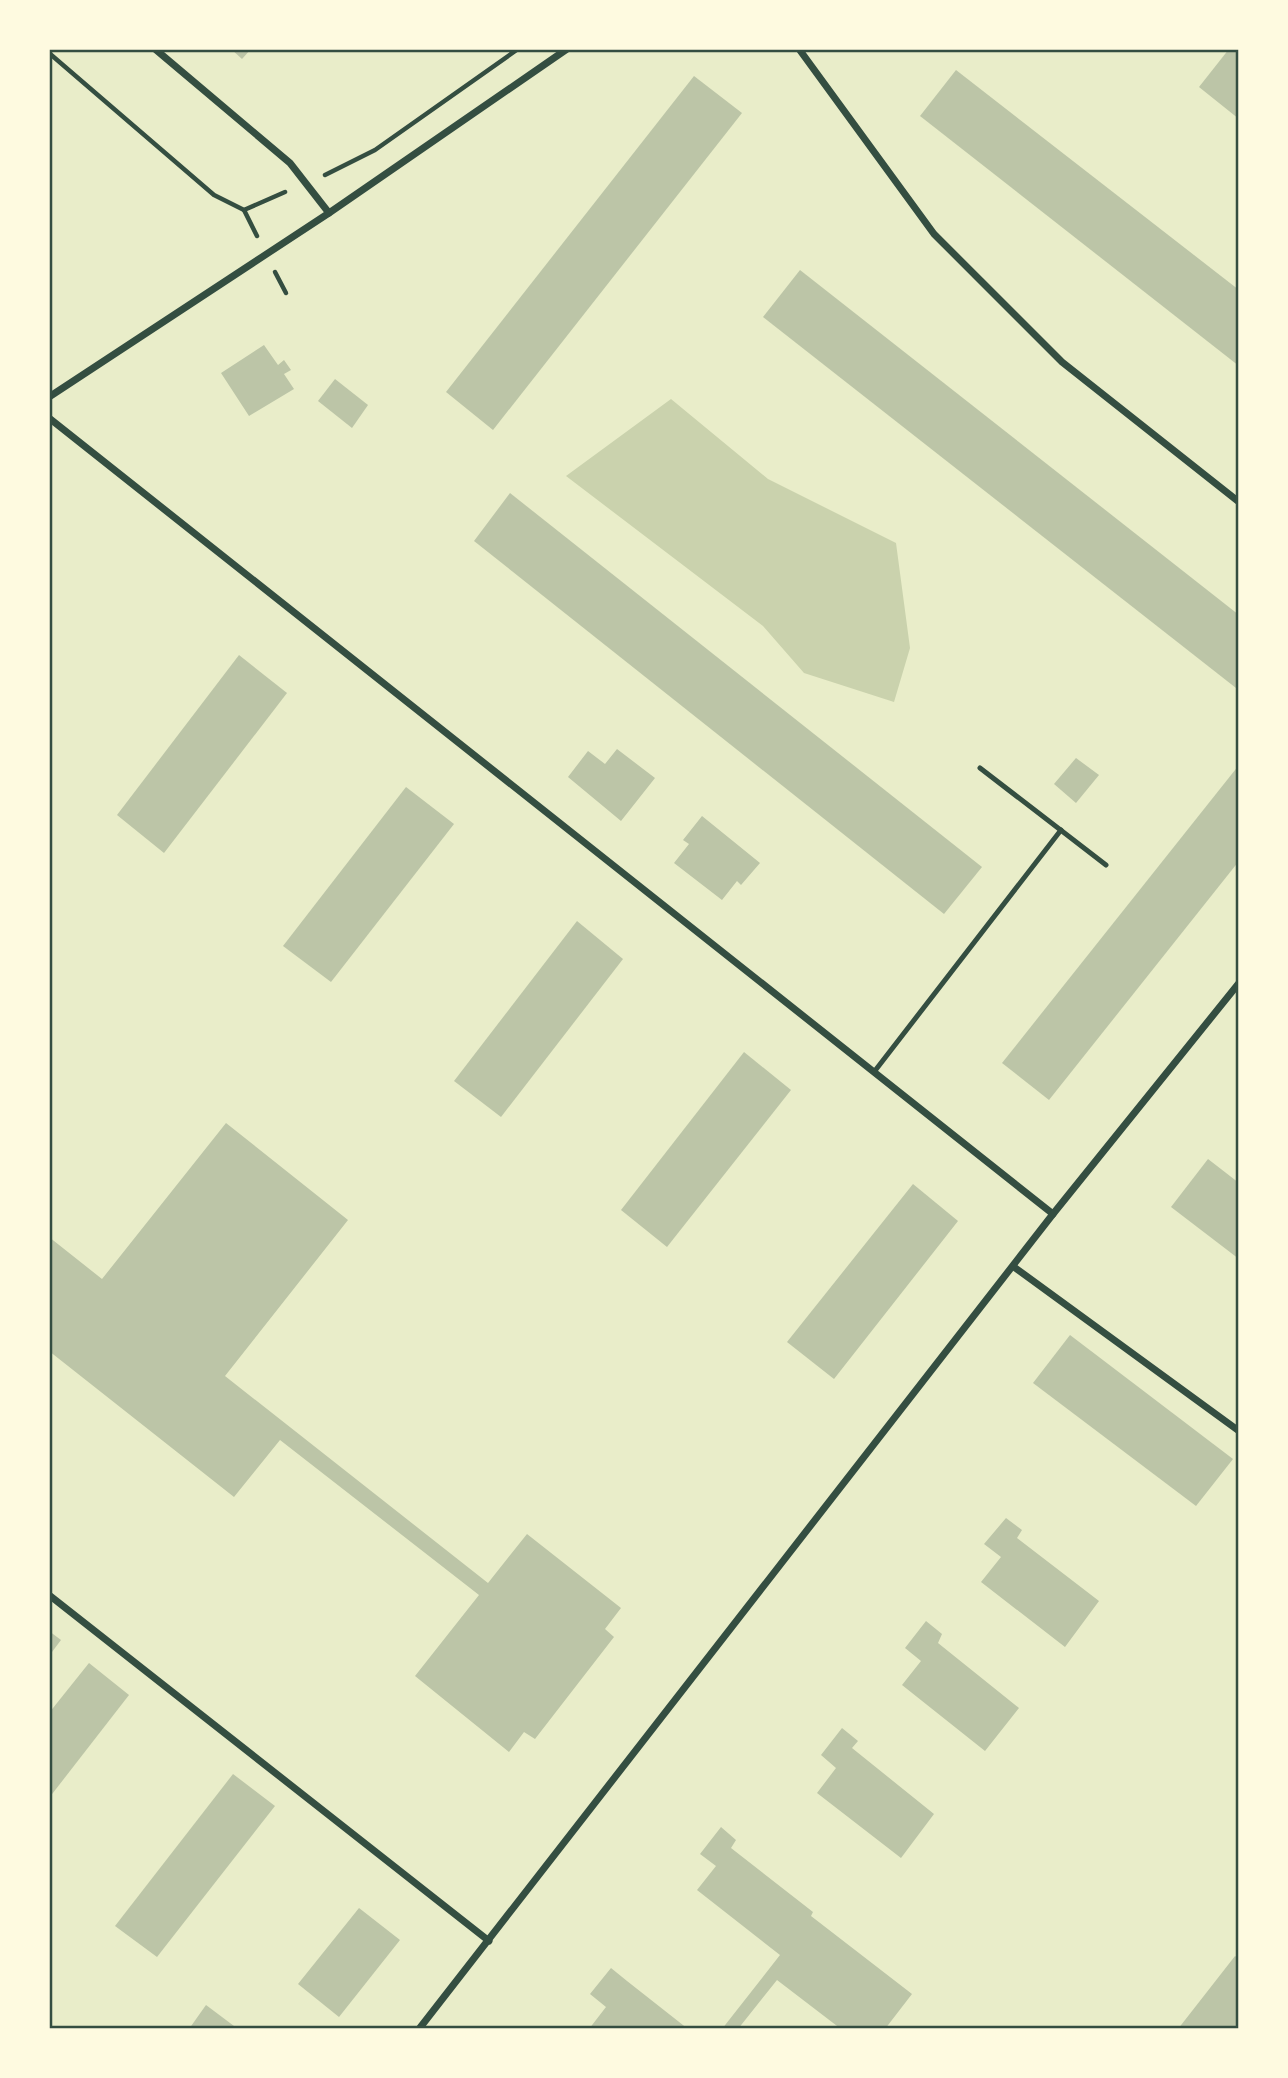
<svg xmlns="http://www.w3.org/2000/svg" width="1288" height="2078" font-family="'Alegreya Sans',sans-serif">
<rect width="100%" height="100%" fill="#e9edc9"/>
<polygon fill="#cad2ad" points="671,399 768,479 896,543 910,648 894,702 804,673 763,626 566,476"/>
<g fill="#bcc5a7">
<polygon points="231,49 251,49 242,59"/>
<polygon points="1229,49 1239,49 1239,119 1199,87"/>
<polygon points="956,70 1239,290 1239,366 920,116"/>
<polygon points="694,76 742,113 493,430 446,392"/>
<polygon points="800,270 1239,615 1239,684 1236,688 763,317"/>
<polygon points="264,345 278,365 284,360 291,370 284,374 294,389 249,416 221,373"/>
<polygon points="335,379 368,405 352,428 318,401"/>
<polygon points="510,493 982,867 944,914 474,541"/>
<polygon points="239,655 287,693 164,853 117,815"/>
<polygon points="617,749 655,778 621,821 568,777 588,751 605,764"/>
<polygon points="1076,758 1099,775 1076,803 1054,784"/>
<polygon points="1239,765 1239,861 1049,1100 1002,1063"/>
<polygon points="406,787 454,824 331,982 283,946"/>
<polygon points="702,816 760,863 741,885 737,881 722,900 674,863 689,844 683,840"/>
<polygon points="577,921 623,959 501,1117 454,1081"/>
<polygon points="744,1052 791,1090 667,1247 621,1210"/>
<polygon points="226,1123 348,1220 225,1376 488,1583 527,1534 621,1608 605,1629 614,1637 535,1739 524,1732 509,1752 415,1676 479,1595 280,1440 234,1497 49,1351 49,1237 102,1279"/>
<polygon points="1208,1159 1239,1183 1239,1259 1171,1207"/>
<polygon points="913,1184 958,1221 834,1379 787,1342"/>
<polygon points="1070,1335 1233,1459 1196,1506 1033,1383"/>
<polygon points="1006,1518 1022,1530 1017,1538 1099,1601 1065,1647 981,1582 1001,1557 984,1544"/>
<polygon points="926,1621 942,1634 938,1643 1019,1708 985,1751 902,1685 921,1661 905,1648"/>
<polygon points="49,1631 61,1640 49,1656"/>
<polygon points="89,1663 129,1695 49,1798 49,1713"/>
<polygon points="842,1728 858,1741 852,1748 934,1814 901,1858 817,1793 836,1768 821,1755"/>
<polygon points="233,1774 275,1806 157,1957 115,1926"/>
<polygon points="721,1827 736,1840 731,1848 813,1912 811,1916 912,1994 885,2029 841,2029 777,1980 738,2029 722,2029 780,1955 697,1890 716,1866 700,1854"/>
<polygon points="359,1908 400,1940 339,2017 298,1984"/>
<polygon points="1235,1956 1239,1959 1239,2029 1178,2029"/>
<polygon points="611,1968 627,1981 688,2029 589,2029 606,2007 590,1994"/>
<polygon points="206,2005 238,2029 189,2029"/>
</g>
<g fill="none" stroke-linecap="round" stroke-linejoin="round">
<g stroke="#344e41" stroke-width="4.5">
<polyline points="49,53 214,195 244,210 257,236"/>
<polyline points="325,175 375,150 518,49"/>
<polyline points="244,210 285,192"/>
<polyline points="275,272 286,293"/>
</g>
<g stroke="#344e41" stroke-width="5">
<polyline points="980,768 1106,865"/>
<polyline points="874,1072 1061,830"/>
</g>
<g stroke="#344e41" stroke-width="7">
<polyline points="155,49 290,163 329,213"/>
<polyline points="799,49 934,234 1062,362 1239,502"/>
<polyline points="49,397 329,213 567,49"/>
<polyline points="49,418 1053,1214"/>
<polyline points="1014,1267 1239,1431"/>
<polyline points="49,1595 489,1941"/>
<polyline points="419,2029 1053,1214 1239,983"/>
</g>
</g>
<rect width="1288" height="2078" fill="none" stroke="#fefae0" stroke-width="102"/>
<rect x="51" y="51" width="1186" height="1976" fill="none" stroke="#344e41" stroke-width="2.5"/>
</svg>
